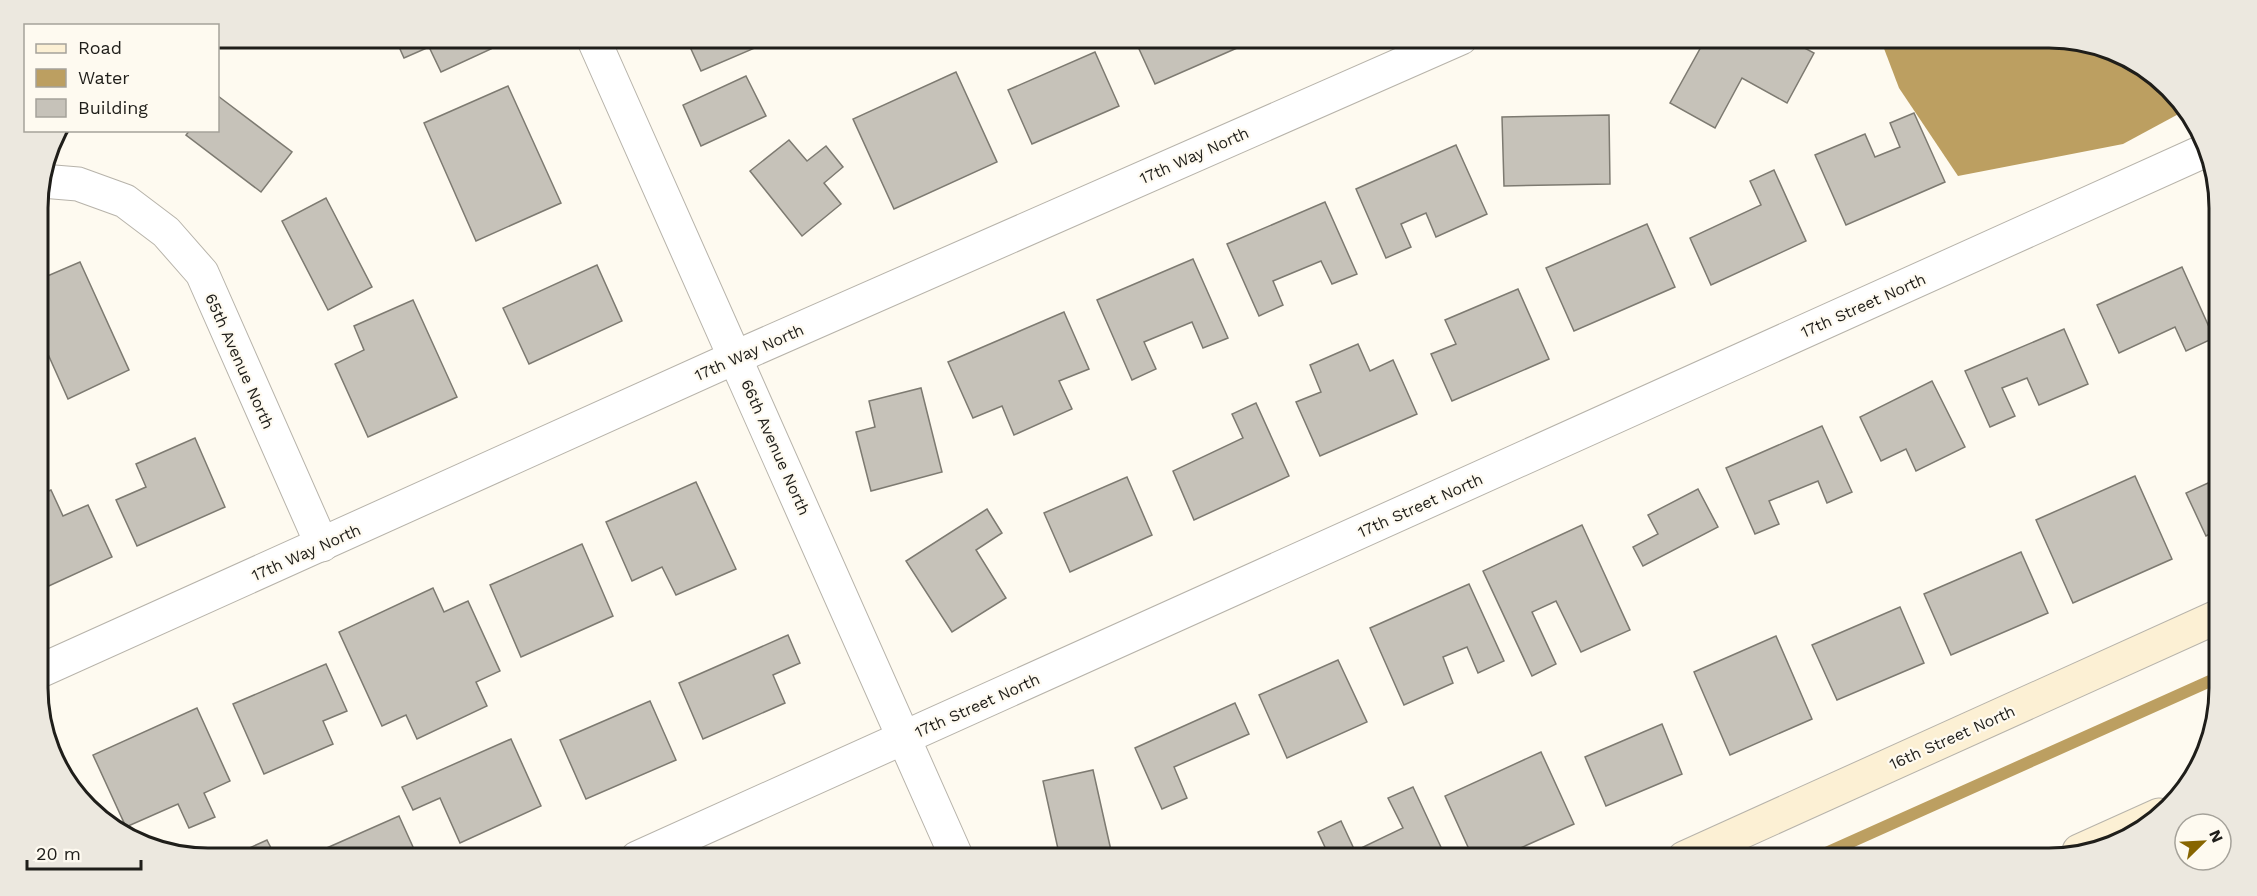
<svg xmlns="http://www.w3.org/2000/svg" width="2257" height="896" font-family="'Work Sans',sans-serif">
<rect width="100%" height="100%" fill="#fefaf0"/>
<polygon fill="#bc9f61" points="1880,38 2049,38 2104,47 2184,104 2186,110 2123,144 1958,176 1899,88"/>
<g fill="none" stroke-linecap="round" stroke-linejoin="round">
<polyline stroke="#bc9f61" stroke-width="12" points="1815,858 2219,677"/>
</g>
<g fill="#c6c2b9" stroke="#7d7a71" stroke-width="1.5">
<polygon points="395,38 485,38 491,49 441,72 429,47 404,58"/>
<polygon points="686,38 778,38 701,71"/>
<polygon points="1134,38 1252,38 1253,41 1155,84"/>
<polygon points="1706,38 1786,38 1814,53 1787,103 1742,78 1715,128 1670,103"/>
<polygon points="1095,52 1119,106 1032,144 1008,90"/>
<polygon points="956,72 997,162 894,209 853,119"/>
<polygon points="746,76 766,116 701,146 683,105"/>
<polygon points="508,86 561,203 476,241 424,123"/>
<polygon points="218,96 292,152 261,192 186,135 190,130 218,130"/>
<polygon points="1914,113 1945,182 1846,225 1815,155 1865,134 1875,157 1900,147 1890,123"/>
<polygon points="1609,115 1610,184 1504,186 1502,117"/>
<polygon points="789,140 807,161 826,146 843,167 824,183 841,204 802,236 750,171"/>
<polygon points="1456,145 1487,214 1436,237 1426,213 1401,224 1411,247 1386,258 1356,189"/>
<polygon points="1774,170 1806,241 1711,285 1690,238 1761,205 1750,181"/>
<polygon points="326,198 372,287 328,310 282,221"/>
<polygon points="1325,202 1357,274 1332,284 1321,261 1273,281 1283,305 1259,316 1227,244"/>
<polygon points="1647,224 1675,287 1574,331 1546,268"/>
<polygon points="1193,259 1228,338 1203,348 1192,322 1144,342 1156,369 1132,380 1097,300"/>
<polygon points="80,262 129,370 68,399 39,334 38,280"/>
<polygon points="597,265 622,321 529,364 503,308"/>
<polygon points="2182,267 2214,338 2186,351 2175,327 2119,353 2097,305"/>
<polygon points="1518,289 1549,359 1452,401 1431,354 1456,344 1445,320"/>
<polygon points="413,300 457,397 368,437 335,364 364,350 354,326"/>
<polygon points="1064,312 1089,369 1059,381 1072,409 1014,435 1002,406 973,418 948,362"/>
<polygon points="2064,329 2088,384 2039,405 2027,378 2002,388 2015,416 1990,427 1965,371"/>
<polygon points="1358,344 1370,371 1393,360 1417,414 1320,456 1296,402 1321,392 1310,365"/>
<polygon points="1932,381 1965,447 1916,471 1906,449 1881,461 1860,417"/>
<polygon points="921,388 942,472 871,491 856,432 875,427 869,401"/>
<polygon points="1256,403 1289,476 1194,520 1173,471 1243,438 1232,414"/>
<polygon points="1822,426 1852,492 1827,503 1818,481 1769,501 1779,524 1755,534 1726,468"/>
<polygon points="195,438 225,507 137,546 116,500 146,487 136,464"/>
<polygon points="2135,476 2172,559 2073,603 2036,520"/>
<polygon points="1127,477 1152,535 1070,572 1044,513"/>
<polygon points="2219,478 2219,529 2206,536 2186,493"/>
<polygon points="696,482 736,569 676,595 662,567 632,581 606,522"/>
<polygon points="1698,489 1718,527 1643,566 1633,547 1658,534 1648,515"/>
<polygon points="51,490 63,516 88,505 112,557 40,590 39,495"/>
<polygon points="987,509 1002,533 976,550 1006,598 952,632 906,561"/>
<polygon points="1582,525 1630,630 1581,652 1556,601 1532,612 1556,664 1532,676 1483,571"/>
<polygon points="582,544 613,616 521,657 490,585"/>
<polygon points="2021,552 2048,613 1951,655 1924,594"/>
<polygon points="1469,584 1504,661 1478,673 1467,647 1443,657 1453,683 1404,705 1370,628"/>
<polygon points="433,588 444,612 468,601 500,671 476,682 487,706 417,739 406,715 382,726 339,632"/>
<polygon points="1900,607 1924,663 1837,700 1812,645"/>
<polygon points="788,635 800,663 773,675 785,703 703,739 679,683"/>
<polygon points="1776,636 1812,719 1730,755 1694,672"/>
<polygon points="1338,660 1367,722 1287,758 1259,695"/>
<polygon points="326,664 347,711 323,721 333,744 264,774 233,704"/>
<polygon points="650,701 676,760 586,799 560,740"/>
<polygon points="1235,703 1249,734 1174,767 1187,798 1162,809 1135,748"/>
<polygon points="197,708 230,781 204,793 215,817 189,828 178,804 126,827 93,755"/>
<polygon points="1662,724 1682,774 1606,806 1585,757"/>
<polygon points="511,739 541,806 460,843 440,798 413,810 402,787"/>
<polygon points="1541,752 1574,824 1498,858 1473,858 1445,796"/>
<polygon points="68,767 84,803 80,800 64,769"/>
<polygon points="1093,770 1112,855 1095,858 1060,858 1043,781"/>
<polygon points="1413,787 1446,858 1330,858 1318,832 1341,821 1355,851 1403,828 1388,798"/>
<polygon points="399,816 418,858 304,858"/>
<polygon points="267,840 276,858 227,858"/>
</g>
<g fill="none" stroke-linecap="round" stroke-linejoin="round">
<g stroke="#b7b3aa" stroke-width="35">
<g id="street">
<polyline points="593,38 957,858"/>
<polyline points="42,181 78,184 125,201 166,232 202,273 322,545"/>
<polyline points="40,671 736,357 1461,38"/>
<polyline points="637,858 2204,151"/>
</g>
</g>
<g stroke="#b7b3aa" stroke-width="35">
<g id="secondary">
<polyline points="2079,851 2159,815"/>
<polyline points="1684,858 2219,616"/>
</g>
</g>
<use href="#street" stroke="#fff" stroke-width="33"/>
<use href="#secondary" stroke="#fcf0d4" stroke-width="33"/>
</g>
<g text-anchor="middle" stroke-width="4.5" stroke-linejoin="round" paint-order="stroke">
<g font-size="16" fill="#1f1e1a" stroke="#fefaf0">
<text transform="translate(1194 155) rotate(-24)" y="6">17th Way North</text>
<text transform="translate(1863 305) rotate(-24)" y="6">17th Street North</text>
<text transform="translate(749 352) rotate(-24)" y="6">17th Way North</text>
<text transform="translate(240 361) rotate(66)" y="6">65th Avenue North</text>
<text transform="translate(776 447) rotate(66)" y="6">66th Avenue North</text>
<text transform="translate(1420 505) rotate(-24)" y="6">17th Street North</text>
<text transform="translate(306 552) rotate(-24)" y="6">17th Way North</text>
<text transform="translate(977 705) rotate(-24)" y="6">17th Street North</text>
<text transform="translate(1952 737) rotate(-24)" y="6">16th Street North</text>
</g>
</g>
<path d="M0 0H2257V896H0ZM208 48H2049A160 160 0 0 1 2209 208V688A160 160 0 0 1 2049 848H208A160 160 0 0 1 48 688V208A160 160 0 0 1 208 48Z" fill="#ece8df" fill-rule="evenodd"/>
<path fill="none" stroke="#1f1e1a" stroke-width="3" d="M208 48H2049A160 160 0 0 1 2209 208V688A160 160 0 0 1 2049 848H208A160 160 0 0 1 48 688V208A160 160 0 0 1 208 48Z"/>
<rect x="24" y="24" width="195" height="108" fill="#fefaf0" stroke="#a5a29a" stroke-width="1.5"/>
<rect x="36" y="44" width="30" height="9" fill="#fcf0d4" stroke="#a5a29a" stroke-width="1.5"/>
<text x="78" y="54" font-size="18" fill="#1f1e1a">Road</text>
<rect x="36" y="69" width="30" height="18" fill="#bc9f61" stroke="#a5a29a" stroke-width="1.5"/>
<text x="78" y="84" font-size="18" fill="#1f1e1a">Water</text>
<rect x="36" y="99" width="30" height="18" fill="#c6c2b9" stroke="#a5a29a" stroke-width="1.5"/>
<text x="78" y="114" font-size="18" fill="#1f1e1a">Building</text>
<g transform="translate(2203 842) rotate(66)"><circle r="28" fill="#fefaf0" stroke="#a5a29a" stroke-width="1.5"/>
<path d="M0-4.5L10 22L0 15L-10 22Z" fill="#876500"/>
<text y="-9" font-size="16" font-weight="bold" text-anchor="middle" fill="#1f1e1a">N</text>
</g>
<path d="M27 860v9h114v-9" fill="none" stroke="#1f1e1a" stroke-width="3"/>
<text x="36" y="860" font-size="18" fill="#1f1e1a" stroke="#fefaf0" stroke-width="4.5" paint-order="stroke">20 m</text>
</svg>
